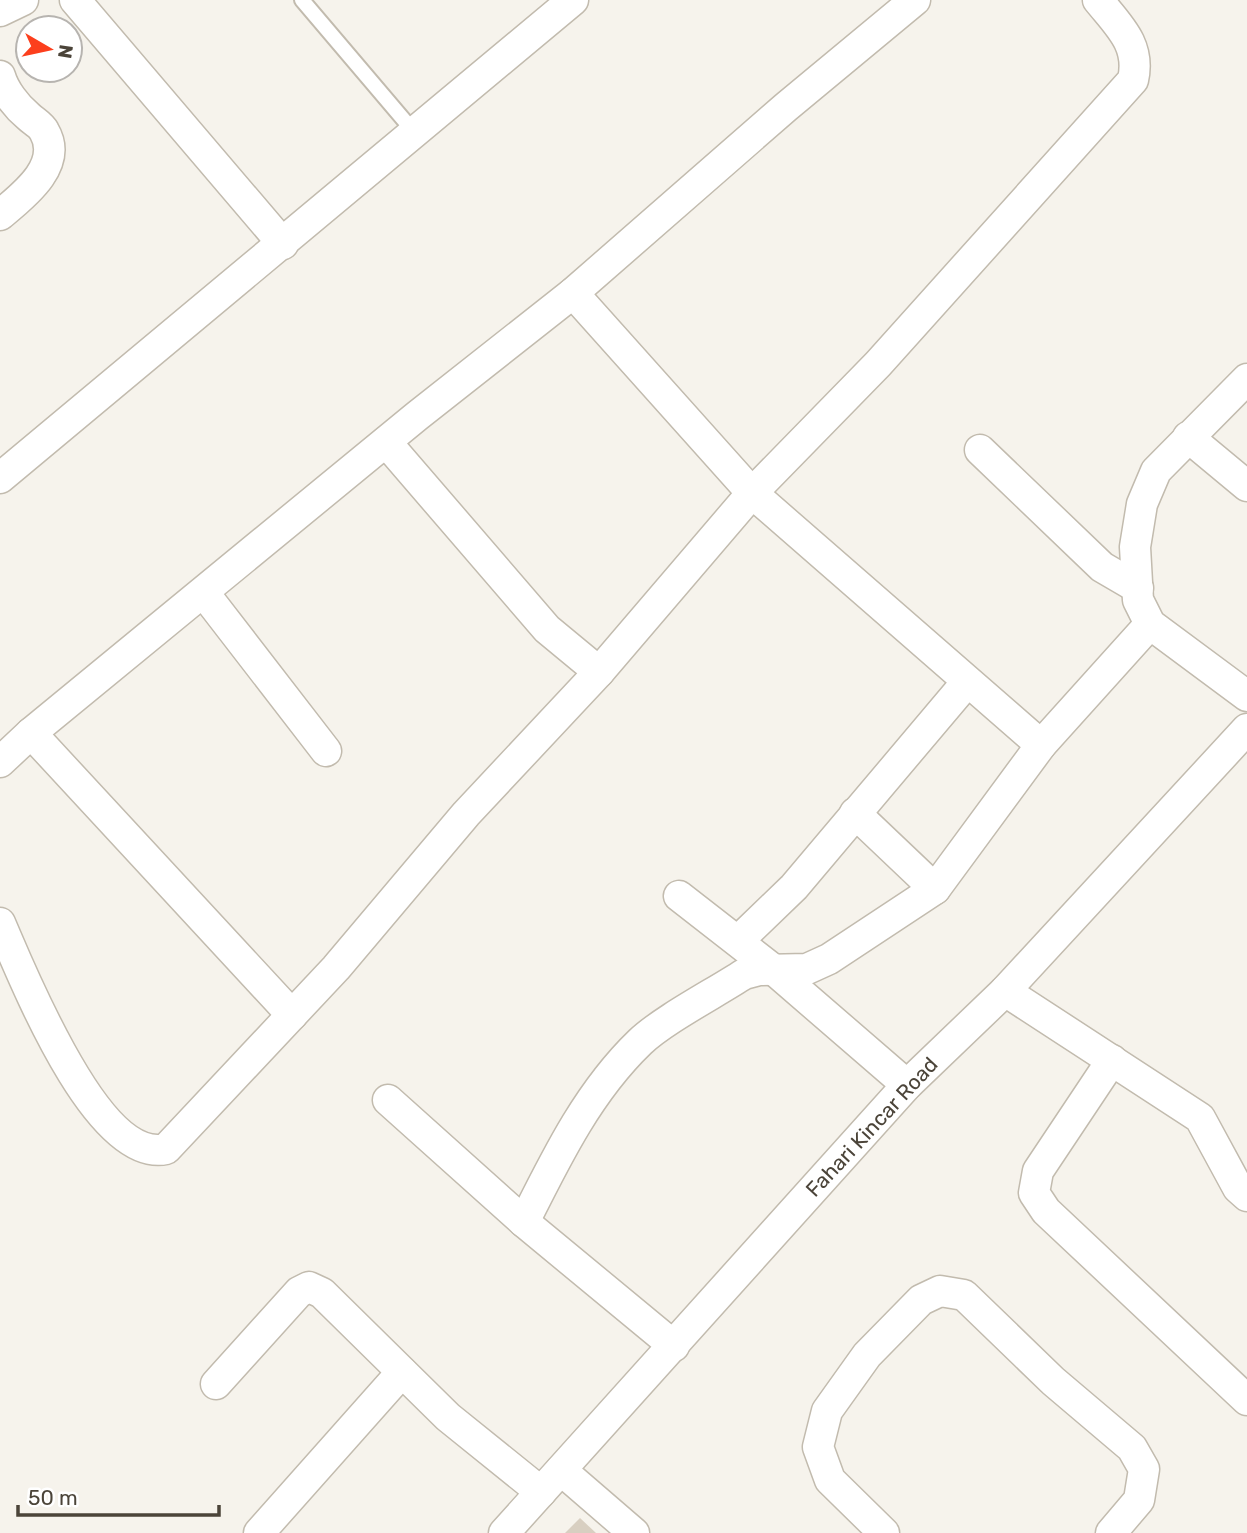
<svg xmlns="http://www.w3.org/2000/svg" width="1247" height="1533" font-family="Rubik,sans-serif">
<rect width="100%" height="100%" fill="#f6f3ec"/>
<polygon fill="#d8cfc1" points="580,1518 596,1533 565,1533"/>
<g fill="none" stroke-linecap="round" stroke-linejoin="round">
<g stroke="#c2bbae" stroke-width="18">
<polyline id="service" points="302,0 415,133"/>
</g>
<g stroke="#c2bbae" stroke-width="33">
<g id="minor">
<polyline points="75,0 283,244"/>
<polyline points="0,11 23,0"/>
<path d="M0,76c4,14 16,30 28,40 5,5 13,9 16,15 20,34 -21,65 -44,84"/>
<polyline points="573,293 752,493 1041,745"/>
<polyline points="1247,379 1156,471 1142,504 1135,547 1138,600 1150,624 1247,696"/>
<polyline points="1188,437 1247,486"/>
<polyline points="386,442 547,629 599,672"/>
<polyline points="980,450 1102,567 1138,588"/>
<polyline points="0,478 573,0"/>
<polyline points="204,593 326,751"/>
<polyline points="31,733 292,1015"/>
<polyline points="0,762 31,733 417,416 573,293 786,107 915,0"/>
<polyline points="855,813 935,889"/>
<polyline points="679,896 774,970 907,1085"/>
<path d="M0,923c23,53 97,241 166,226l170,-181 130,-154 133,-142 153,-179 126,-129 255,-284c8,-35 -14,-54 -35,-80"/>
<polyline points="738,941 794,887 967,682"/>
<polyline points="1005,991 1200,1118 1238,1188 1247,1196"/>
<polyline points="1112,1060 1038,1171 1034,1193 1046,1211 1247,1400"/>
<polyline points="388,1100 524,1222 674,1346"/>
<path d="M524,1222c32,-64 64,-130 116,-180 23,-22 75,-49 104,-68l15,-4 48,-1 22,-10 106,-70 106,-144 109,-121"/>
<polyline points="216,1384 299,1292 309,1287 322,1293 448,1417 541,1492"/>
<polyline points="561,1470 634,1533"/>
<polyline points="259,1533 402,1372"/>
<polyline points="504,1533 907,1085 1005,991 1247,729"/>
<polyline points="884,1533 830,1480 818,1447 827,1411 867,1355 921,1300 940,1291 964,1295 1053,1381 1132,1448 1144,1469 1139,1500 1111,1533"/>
</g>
</g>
<use href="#service" stroke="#fff" stroke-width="14"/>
<use href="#minor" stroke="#fff" stroke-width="30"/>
</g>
<g text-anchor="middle" stroke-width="6" stroke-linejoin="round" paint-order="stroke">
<g font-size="21" fill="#4b4439" stroke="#fff">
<text transform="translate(872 1127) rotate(-47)" y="7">Fahari Kincar Road</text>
</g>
</g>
<g transform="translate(49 49) rotate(99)"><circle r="33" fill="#ffffff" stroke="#b7b4b0" stroke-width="2"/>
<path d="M0-5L12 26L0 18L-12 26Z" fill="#fc3f1d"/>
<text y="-10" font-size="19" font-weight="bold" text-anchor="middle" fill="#4b4439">N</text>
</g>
<path d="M18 1505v10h201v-10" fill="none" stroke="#4b4439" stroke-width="3.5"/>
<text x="28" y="1505" font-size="21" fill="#4b4439" stroke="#ffffff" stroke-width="5" paint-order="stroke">50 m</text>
</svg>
